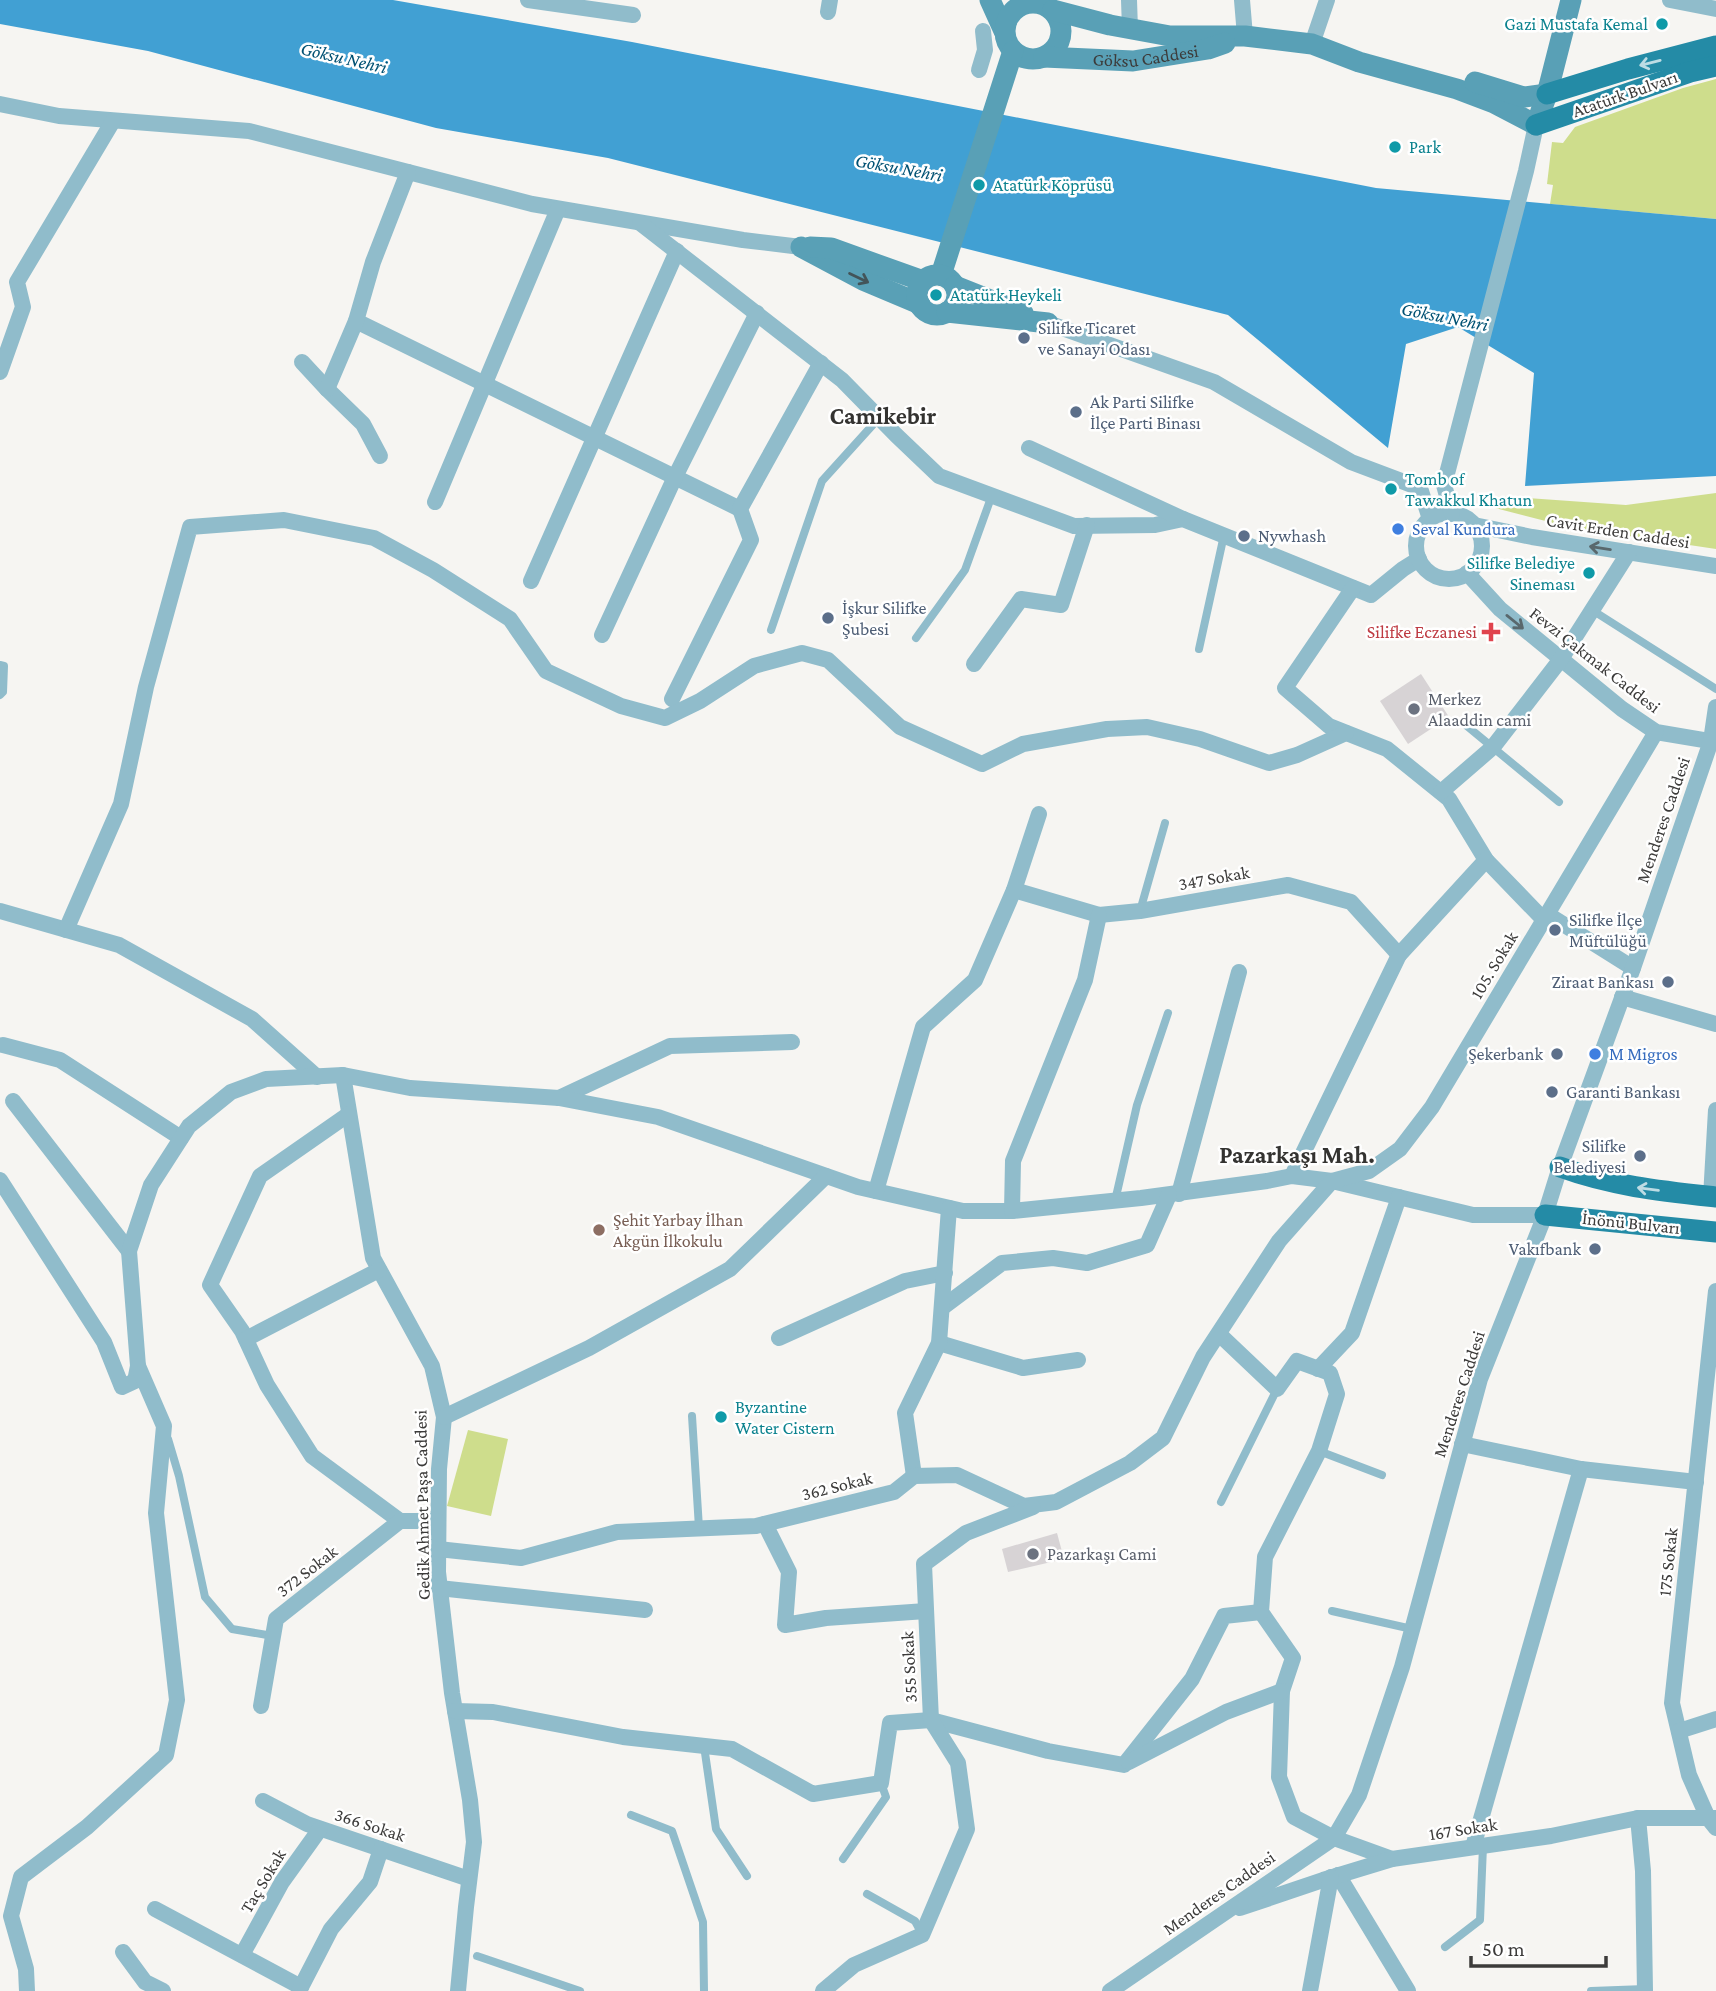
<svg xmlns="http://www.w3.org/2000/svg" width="1716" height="1991" font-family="'Crimson Pro',serif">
<rect width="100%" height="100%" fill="#f6f5f2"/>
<g fill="#cedd8c">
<polygon points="1716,79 1716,219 1550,204 1553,185 1547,184 1552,142 1563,143 1575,127 1683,88"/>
<polygon points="1716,493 1716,549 1569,527 1495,508 1500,496 1626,505"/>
<polygon points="468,1430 508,1439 491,1516 447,1506"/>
</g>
<polygon fill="#41a0d3" points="0,0 393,0 632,42 1376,188 1716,219 1716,476 1525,486 1534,373 1458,327 1406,344 1388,448 1228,315 608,158 436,128 148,51 0,24"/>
<g fill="#d7d3d5">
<polygon points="1421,674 1449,717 1408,744 1380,701"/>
<polygon points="1057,1533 1064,1559 1008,1572 1002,1549"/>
</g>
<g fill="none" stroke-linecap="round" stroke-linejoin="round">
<g stroke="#90bccb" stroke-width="8">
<polyline points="1592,610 1716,689"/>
<polyline points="771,630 822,481 879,418"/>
<polyline points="916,638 965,570 992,495"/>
<polyline points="1199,649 1224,535"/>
<polyline points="0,665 4,666 3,692 0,695"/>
<polyline points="1462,722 1559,802"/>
<polyline points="1140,911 1165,823"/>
<polyline points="1115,1201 1137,1105 1168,1013"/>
<polyline points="692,1416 699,1528"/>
<polyline points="168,1439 179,1476 205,1597 232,1629 273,1636"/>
<polyline points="1319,1451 1382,1475"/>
<polyline points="1221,1502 1277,1389"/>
<polyline points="1332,1611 1412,1629"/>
<polyline points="704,1746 716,1829 747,1876"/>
<polyline points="631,1815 672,1831 703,1922 704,1991"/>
<polyline points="843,1859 886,1797 881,1783"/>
<polyline points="867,1894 915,1921 922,1934"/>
<polyline points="1445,1947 1480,1920 1483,1846"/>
<polyline points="477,1956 580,1991"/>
<polyline points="1591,1991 1645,1989"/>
</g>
<g stroke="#90bccb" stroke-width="16">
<polyline points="528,0 633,15"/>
<polyline points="1129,0 1130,29"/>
<polyline points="1242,0 1245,36"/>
<polyline points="1670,0 1716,9"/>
<polyline points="828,12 830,0"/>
<polyline points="1312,44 1327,0"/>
<polyline points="979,70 985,50 983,31"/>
<polyline points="0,104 59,116 249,131 532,204 743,240 801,247"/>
<polyline points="640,223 842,380 896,435 939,476 1074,526 1155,525 1183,519 1371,595 1403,569 1419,559"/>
<polyline points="356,321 740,509"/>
<polyline points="1048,323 1214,382 1351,462 1420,488 1430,519"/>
<polyline points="302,362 327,389 363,424 380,456"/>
<polyline points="0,372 23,307 17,282 113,121"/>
<polyline points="327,389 356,321 373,262 408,172"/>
<polyline points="1029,448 1183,519"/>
<polyline points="435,502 558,209"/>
<circle cx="1449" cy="546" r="33"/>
<polyline points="1452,514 1444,485 1526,171 1536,125"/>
<polyline points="1474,525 1532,537 1716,566"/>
<polyline points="1467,573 1500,609 1622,709 1656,732 1716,742"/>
<polyline points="531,581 677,251"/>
<polyline points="1353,588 1285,688 1329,726 1387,749 1449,799 1486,860 1544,920"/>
<polyline points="602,635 675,477 757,313"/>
<polyline points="974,664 1021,599 1061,605 1087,525"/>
<polyline points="672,699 751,540 740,509 821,363"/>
<polyline points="1441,792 1493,747 1561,659 1629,552"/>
<polyline points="1014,890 1099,915 1140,911 1288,885 1351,902 1399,955"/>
<polyline points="0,911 119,945 252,1019 317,1077"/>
<polyline points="1547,914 1633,968"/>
<polyline points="66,930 121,804 146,687 190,527 284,520 374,538 433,570 510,619 546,671 621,706 665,718 700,701 754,666 802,653 828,660 900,727 982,764 1023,744 1107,729 1147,727 1200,739 1269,763 1297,755 1346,733"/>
<polyline points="1622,997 1716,1024"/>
<polyline points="3,1045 60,1060 181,1138"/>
<polyline points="343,1075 373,1258 432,1366 444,1417 439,1469 438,1572 452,1693 470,1800 474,1842 466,1907 458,1991"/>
<polyline points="559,1098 670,1046 792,1042"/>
<polyline points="13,1101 129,1251"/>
<polyline points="349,1114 260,1176 210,1285 242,1331 267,1385 312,1456 400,1521"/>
<polyline points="1292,1176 1399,955 1486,860"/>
<polyline points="0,1180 104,1342 122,1387 135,1381 138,1366 129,1251 151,1185 189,1126 231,1092 266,1079 343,1075 410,1088 559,1098 658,1117 858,1187 963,1211 1012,1211 1141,1198 1267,1181 1292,1176 1332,1181 1473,1215 1545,1215"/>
<polyline points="876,1191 923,1027 975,980 1014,890 1039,814"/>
<polyline points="1179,1194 1239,972"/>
<polyline points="1711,1197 1716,1110"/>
<polyline points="1012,1211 1013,1161 1085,980 1099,915"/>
<polyline points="1716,1291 1672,1703 1689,1775 1708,1818 1716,1828"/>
<polyline points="943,1307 1002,1263 1053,1258 1087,1263 1147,1245 1169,1195"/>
<polyline points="1219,1334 1277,1389 1297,1361 1330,1373 1337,1394 1319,1451 1265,1557 1261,1612 1293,1658 1282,1691 1279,1777 1294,1817 1334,1838 1392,1859"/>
<polyline points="779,1338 905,1281 945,1273"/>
<polyline points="246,1339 379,1270"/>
<polyline points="939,1343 1023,1368 1078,1360"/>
<polyline points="1318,1369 1352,1333 1399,1197"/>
<polyline points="444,1417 589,1348 730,1269 826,1176"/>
<polyline points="1462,1444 1581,1469 1696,1482"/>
<polyline points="914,1476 905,1413 939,1343 949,1208"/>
<polyline points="765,1524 789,1572 785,1625 826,1618 926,1611"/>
<polyline points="438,1549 521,1558 617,1532 756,1526 894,1492 914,1476 957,1475 1024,1506 1056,1502 1130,1463 1163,1438 1203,1357 1279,1241 1332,1181 1369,1171 1400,1149 1432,1107 1656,732"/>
<polyline points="439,1588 645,1610"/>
<polyline points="261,1706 276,1619 400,1521 438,1521"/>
<polyline points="455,1711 493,1712 623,1737 732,1749 813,1794 881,1783 890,1723 931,1720 1048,1751 1124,1765 1192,1679 1224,1616 1261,1612"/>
<polyline points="1679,1731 1716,1719"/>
<polyline points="1129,1762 1226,1712 1282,1691"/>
<polyline points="263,1801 307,1824 469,1879"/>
<polyline points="1638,1818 1643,1871 1645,1991"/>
<polyline points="1473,1847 1581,1469"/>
<polyline points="1338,1875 1408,1991"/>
<polyline points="1240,1908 1323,1880 1392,1859 1551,1836 1638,1818 1716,1818"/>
<polyline points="155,1909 301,1987"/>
<polyline points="123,1952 145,1982 163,1991"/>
<polyline points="242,1955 282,1882 320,1829"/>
<polyline points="27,1991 26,1969 11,1916 21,1877 87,1827 166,1755 177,1700 156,1513 164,1426 138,1366"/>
<polyline points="299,1991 331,1929 370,1882 381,1849"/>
<polyline points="823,1991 854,1965 922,1935 967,1829 958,1763 931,1720 924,1564 966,1533 1033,1507"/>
<polyline points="1110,1991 1334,1838 1359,1795 1402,1667 1480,1379 1545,1215 1560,1167 1633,968 1711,741 1716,707"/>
<polyline points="1310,1991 1331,1877"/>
</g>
<g stroke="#59a0b6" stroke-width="21">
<polyline points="990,0 1004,31"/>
<circle cx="1033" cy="31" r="28"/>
<polyline points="1053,10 1110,25 1170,36 1245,36 1312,44 1359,62 1457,89 1494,103 1536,125 1547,94 1571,0"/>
<path id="s1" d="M1044,57l89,4 75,-12 17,-6"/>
<polyline points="1475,82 1524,97 1547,94"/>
<polyline points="801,247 863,280 920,304"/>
<polyline points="810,247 831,248 923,281"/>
<polyline points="941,275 1013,51"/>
<circle cx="937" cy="295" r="20"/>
<polyline points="955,286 1023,313"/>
<polyline points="947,312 1048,323"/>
</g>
<g stroke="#248ba6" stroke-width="21">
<polyline points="1547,94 1628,69 1716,46"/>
<polyline points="1536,125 1690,72 1716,66"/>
<path d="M1560,1167c52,19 101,24 156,30"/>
<polyline points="1545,1215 1716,1232"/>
</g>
</g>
<defs><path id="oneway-shaft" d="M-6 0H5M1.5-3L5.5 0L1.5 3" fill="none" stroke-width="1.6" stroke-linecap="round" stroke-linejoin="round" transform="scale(1.75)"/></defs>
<g stroke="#bddce4">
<use href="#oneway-shaft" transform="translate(1650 63) rotate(166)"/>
<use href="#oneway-shaft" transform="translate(1648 1189) rotate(-173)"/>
</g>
<use stroke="#435459" href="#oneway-shaft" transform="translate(859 278) rotate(26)"/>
<g stroke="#59686d">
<use href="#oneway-shaft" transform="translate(1600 548) rotate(-171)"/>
<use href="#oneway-shaft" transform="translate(1515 622) rotate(39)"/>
</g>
<g fill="#0f9aa8" stroke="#fff" stroke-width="2.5">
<circle cx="1662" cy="24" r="7"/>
<circle cx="1395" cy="147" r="7"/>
<circle cx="979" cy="185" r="7"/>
<circle cx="936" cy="295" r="7"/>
<circle cx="1391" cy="489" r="7"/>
<circle cx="1589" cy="573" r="7"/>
<circle cx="721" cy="1417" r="7"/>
</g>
<g fill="#5c6f8a" stroke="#fff" stroke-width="2.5">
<circle cx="1024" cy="338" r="7"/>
<circle cx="1076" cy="412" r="7"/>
<circle cx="1244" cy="536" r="7"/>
<circle cx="828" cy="618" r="7"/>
<circle cx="1555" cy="930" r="7"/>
<circle cx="1668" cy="982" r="7"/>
<circle cx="1557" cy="1054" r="7"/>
<circle cx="1552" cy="1092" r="7"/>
<circle cx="1640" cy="1156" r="7"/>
<circle cx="1595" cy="1249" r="7"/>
</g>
<g fill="#3f7fe0" stroke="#fff" stroke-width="2.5">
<circle cx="1398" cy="529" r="7"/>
<circle cx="1595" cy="1054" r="7"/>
</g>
<path fill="#e0444e" stroke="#fff" stroke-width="2.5" d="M1487.5 621.5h7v7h7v7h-7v7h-7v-7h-7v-7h7z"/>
<g fill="#6b7280" stroke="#fff" stroke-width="2.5">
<circle cx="1414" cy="709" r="7"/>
<circle cx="1033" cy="1554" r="7"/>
</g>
<circle fill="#8d6e63" stroke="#fff" stroke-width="2.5" cx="599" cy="1230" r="7"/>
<g text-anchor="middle" stroke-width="5" stroke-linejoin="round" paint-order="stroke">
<g font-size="18" fill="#0d838f" stroke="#fff" text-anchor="start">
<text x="1648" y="30" text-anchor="end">Gazi Mustafa Kemal</text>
<text x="1409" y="153">Park</text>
<text x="993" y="191">Atatürk Köprüsü</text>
<text x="950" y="301">Atatürk Heykeli</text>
<text x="1405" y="485">Tomb of<tspan x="1405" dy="21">Tawakkul Khatun</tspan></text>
<text x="1575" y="569" text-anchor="end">Silifke Belediye<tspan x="1575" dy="21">Sineması</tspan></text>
<text x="735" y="1413">Byzantine<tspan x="735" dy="21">Water Cistern</tspan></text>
</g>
<g font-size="18" fill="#3c3b3a" stroke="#fff">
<text dy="6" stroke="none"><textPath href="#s1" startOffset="102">Göksu Caddesi</textPath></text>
<text transform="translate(1625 94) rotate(-19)" y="6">Atatürk Bulvarı</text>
<text transform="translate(1618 531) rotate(9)" y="6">Cavit Erden Caddesi</text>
<text transform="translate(1595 660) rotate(38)" y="6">Fevzi Çakmak Caddesi</text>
<text transform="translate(1663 820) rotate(-71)" y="6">Menderes Caddesi</text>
<text transform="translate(1214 878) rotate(-10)" y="6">347 Sokak</text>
<text transform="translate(1494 965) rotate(-59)" y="6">105. Sokak</text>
<text transform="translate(1631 1223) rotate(6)" y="6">İnönü Bulvarı</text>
<text transform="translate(1459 1394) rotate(-72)" y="6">Menderes Caddesi</text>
<text transform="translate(837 1486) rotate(-14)" y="6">362 Sokak</text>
<text transform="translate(422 1505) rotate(-91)" y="6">Gedik Ahmet Paşa Caddesi</text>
<text transform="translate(1668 1562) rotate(-84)" y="6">175 Sokak</text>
<text transform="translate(307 1571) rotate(-38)" y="6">372 Sokak</text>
<text transform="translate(909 1667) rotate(-93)" y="6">355 Sokak</text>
<text transform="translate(370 1825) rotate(18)" y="6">366 Sokak</text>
<text transform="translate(1463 1829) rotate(-9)" y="6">167 Sokak</text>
<text transform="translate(263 1881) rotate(-59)" y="6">Taç Sokak</text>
<text transform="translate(1219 1893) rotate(-35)" y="6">Menderes Caddesi</text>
</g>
<g font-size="18" fill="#4e5e75" stroke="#fff" text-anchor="start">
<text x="1038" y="334">Silifke Ticaret<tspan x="1038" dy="21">ve Sanayi Odası</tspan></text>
<text x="1090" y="408">Ak Parti Silifke<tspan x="1090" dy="21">İlçe Parti Binası</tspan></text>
<text x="1258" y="542">Nywhash</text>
<text x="842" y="614">İşkur Silifke<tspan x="842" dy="21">Şubesi</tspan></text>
<text x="1569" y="926">Silifke İlçe<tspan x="1569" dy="21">Müftülüğü</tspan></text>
<text x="1654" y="988" text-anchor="end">Ziraat Bankası</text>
<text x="1543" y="1060" text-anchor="end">Şekerbank</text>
<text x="1566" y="1098">Garanti Bankası</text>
<text x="1626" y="1152" text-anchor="end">Silifke<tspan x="1626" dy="21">Belediyesi</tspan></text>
<text x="1581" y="1255" text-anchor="end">Vakıfbank</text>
</g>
<g font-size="18" fill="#366cbe" stroke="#fff" text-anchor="start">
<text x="1412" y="535">Seval Kundura</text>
<text x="1609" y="1060">M Migros</text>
</g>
<g font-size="18" fill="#be3a42" stroke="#fff" text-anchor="end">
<text x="1477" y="638">Silifke Eczanesi</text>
</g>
<g font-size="18" fill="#5b616d" stroke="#fff" text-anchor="start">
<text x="1428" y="705">Merkez<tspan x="1428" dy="21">Alaaddin cami</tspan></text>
<text x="1047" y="1560">Pazarkaşı Cami</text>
</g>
<g font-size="18" fill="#785e54" stroke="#fff" text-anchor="start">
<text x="613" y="1226">Şehit Yarbay İlhan<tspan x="613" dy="21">Akgün İlkokulu</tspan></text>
</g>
<g font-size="19" font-style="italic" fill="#005173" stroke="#fff">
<text transform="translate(344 57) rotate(13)" y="7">Göksu Nehri</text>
<text transform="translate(899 167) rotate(10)" y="7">Göksu Nehri</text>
<text transform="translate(1445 316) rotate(11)" y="7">Göksu Nehri</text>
</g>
<g font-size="24" font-weight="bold" fill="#343331" stroke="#fff">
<text x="883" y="424">Camikebir</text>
<text x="1297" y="1163">Pazarkaşı Mah.</text>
</g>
</g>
<path d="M1471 1956v10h135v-10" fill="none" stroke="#3c3b3a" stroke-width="3.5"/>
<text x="1482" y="1956" font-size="21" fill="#3c3b3a" stroke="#ffffff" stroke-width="5" paint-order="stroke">50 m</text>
</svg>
